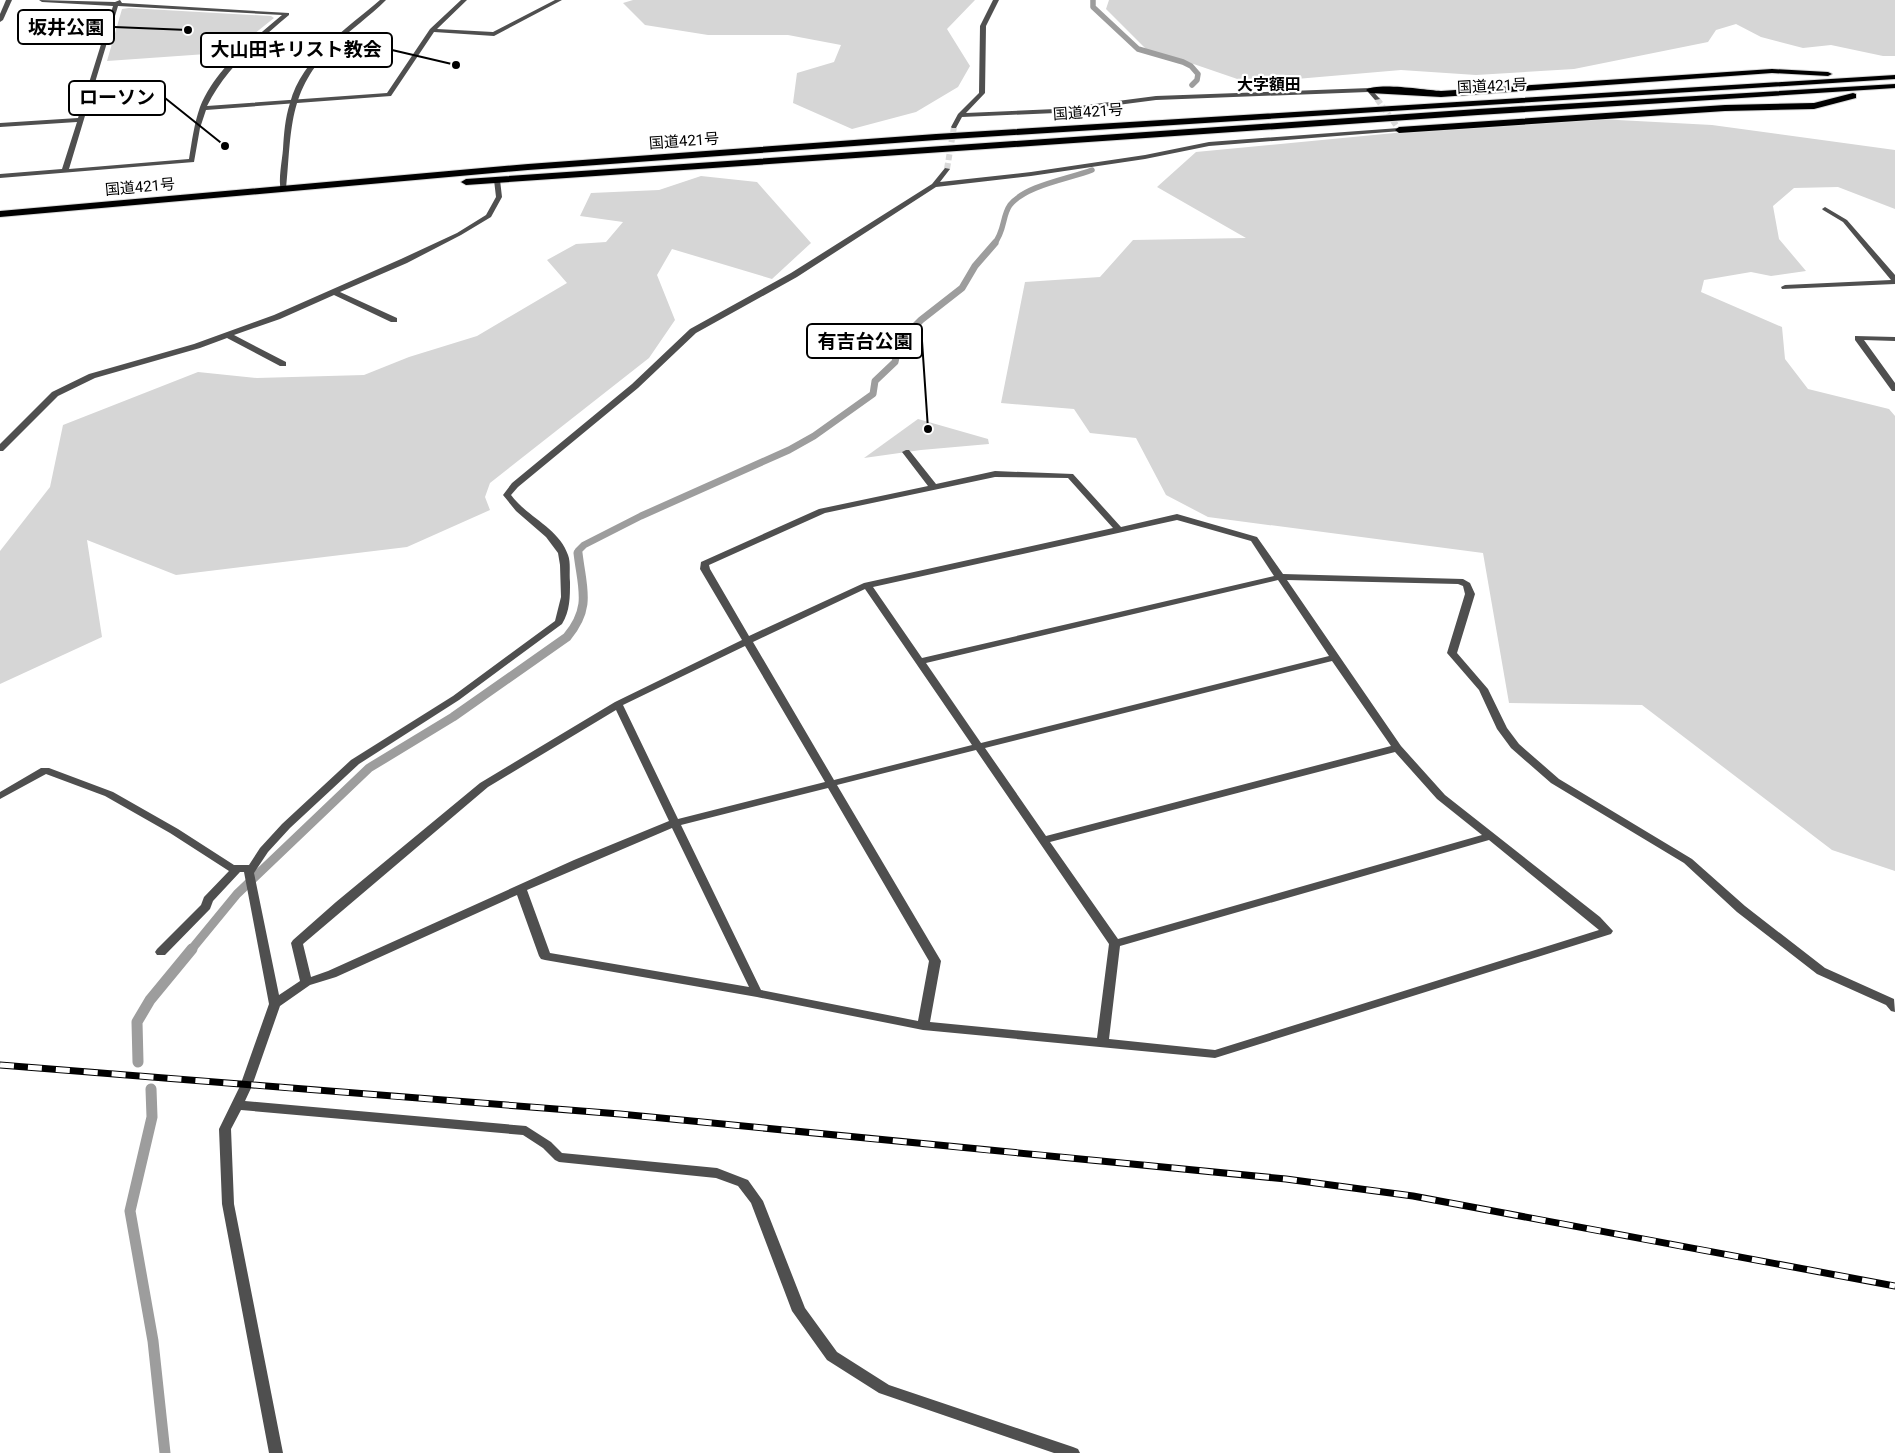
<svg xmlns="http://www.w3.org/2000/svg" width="1895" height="1453" font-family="Roboto,'Noto Sans JP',sans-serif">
<rect width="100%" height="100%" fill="#fff"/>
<g fill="#d6d6d6">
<polygon points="633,0 975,0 947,29 970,66 958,87 916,112 852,129 793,103 797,73 834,62 841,45 788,35 708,35 645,25 623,3"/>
<polygon points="1109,0 1895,0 1895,56 1883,56 1831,45 1803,48 1761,37 1736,24 1716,30 1708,42 1574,69 1476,75 1401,70 1249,83 1179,59 1147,50 1106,9"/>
<polygon points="129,8 271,16 274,18 244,42 235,52 107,61 122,9"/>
<polygon points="1599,119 1712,125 1895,150 1895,209 1838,187 1794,188 1773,206 1779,239 1806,271 1771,276 1751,272 1704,280 1701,292 1782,327 1785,359 1808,389 1889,409 1895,416 1895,871 1832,850 1642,705 1509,703 1483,553 1208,517 1166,495 1136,438 1090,433 1074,409 1001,403 1025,282 1100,277 1133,240 1246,238 1157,187 1196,152 1405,132"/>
<polygon points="701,176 757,182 811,243 772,279 672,249 657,275 675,320 649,358 490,483 485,497 490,510 407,547 176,575 87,540 102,637 0,684 0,551 50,487 63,425 198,372 257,378 364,375 409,357 477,336 567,283 547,260 576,244 606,242 623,222 580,216 591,193 659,190"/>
<polygon points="918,419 988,439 989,444 921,450 864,458"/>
</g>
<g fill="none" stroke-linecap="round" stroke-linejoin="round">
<g stroke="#9d9d9d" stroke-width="5.5">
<polyline points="1093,0 1093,7 1138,49 1183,62 1191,66 1198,74 1197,80 1192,85"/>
<path d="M994,244c11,-13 8,-28 16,-39 16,-20 59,-26 82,-35"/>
</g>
<polyline stroke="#9d9d9d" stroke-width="7" points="578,555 578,551 584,545 641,516 789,450 814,436 873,394 875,381 895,362 898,349 903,338 921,320 962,288 975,266 995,243"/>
<path stroke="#9d9d9d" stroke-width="9" d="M191,950l46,-56 132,-126 84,-51 114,-80c25,-30 15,-49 11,-84"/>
<g stroke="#9d9d9d" stroke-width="11">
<polyline points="138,1062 137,1022 150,1000 192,949"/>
<polyline points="151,1089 152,1117 130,1211 153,1341 165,1453"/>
</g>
<g stroke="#d9d9d9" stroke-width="6" stroke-dasharray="6 3" stroke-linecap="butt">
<polyline points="1377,99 1396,125"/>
<polyline points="947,169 954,127"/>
</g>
<g stroke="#dbdbdb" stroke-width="2">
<g id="trunk">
<path d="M1772,69l56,3 4,2 -4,2 -56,-3 -331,24 -71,-4 -4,-3c11,-8 59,0 75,1z"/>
<polygon points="1895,75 1895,79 936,140 528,170 0,217 0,211 528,164 936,134"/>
<polygon points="1895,84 1895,88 1478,115 466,185 461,182 466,179 1478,109"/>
<polygon points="1853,93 1856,94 1856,98 1814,109 1725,111 1399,133 1395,130 1399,127 1725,105 1814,103"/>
</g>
</g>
<g fill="#4f4f4f" fill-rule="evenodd">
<polygon points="6,0 12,0 3,20 0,22 0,14"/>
<path d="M39,0l76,2 5,-2 2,3 167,10v2c-32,27 -63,53 -82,91l180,-13 43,-64 31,-29h6l-30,29 56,3 62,-32h7l-68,36 -60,-4 -43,64 -185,14 -6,18 -6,34 -194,16v-4l62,-5 15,-47 -77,5v-4l78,-5 35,-112 -71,-4zM118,6l164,9c-31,26 -66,53 -82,92 -6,17 -8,34 -11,52l-120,10z"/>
<polygon points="993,0 999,0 986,26 985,93 966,113 1056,109 1156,96 1370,88 1380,99 1375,100 1368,92 1156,100 1056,113 962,117 956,128 952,128 951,127 958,114 979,93 980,26"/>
<path d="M1399,128l3,2 -1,1 -192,15 -64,13 -114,17 -95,11 -139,90 -101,56 -58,55 -120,99 -7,8c16,22 48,33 57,60 3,8 1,18 2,27 0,15 0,29 -8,42l-103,76 -100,64 -69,64 -22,24 -14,21 25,122 21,-14 -9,-38 2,-3 43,-38 144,-119 135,-81 127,-62 -42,-71 1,-7 118,-53 109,-23 -26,-34 4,-2h3l27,34 59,-13 78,3 48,53 56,-13 80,23 26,37 180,5 7,4 5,11 -18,59 31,36 19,39 12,16 40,35 133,80 53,47 80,62 69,31 1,13 -4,-1 -5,-6 -69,-31 -80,-62 -53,-49 -133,-80 -40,-35 -14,-19 -18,-39 -32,-37 18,-59 -2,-8 -5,-2 -171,-4 114,166 44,49 155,122 13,14 -2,3 -396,124 -292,-28 -166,-33 -212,-37 -4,-1 -2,-3 -22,-61 -181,82 -26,8 -30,21 -28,80 -7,15 281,25 25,16 11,11 155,15 31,12 15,21 42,107 32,44 52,33 184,62 5,2 2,4h-26l-175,-60 -52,-33 -35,-49 -41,-108 -13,-17 -22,-8 -157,-16 -4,-2 -12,-12 -20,-13 -282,-25 -10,19 3,75 49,249h-14l-47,-249 -3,-75 21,-43 29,-82 -25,-132h-4l-27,29 -3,8 -45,46h-8l-2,-3 2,-3 44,-44 3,-8 25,-26 -59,-38 -65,-37 -59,-22 -46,25v-7l41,-24h8l64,24 65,37 56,36h15l11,-17 22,-24 69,-64 102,-64 102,-75 6,-24 -1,-32 -2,-12 -12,-16 -30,-26 -13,-16 9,-12 120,-99 58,-55 101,-56 141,-89 13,-16 5,1 -10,13 91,-10 114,-17 64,-13zM995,477l73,1 45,50 -249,55 -115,53 -39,-67 -1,-4 116,-52zM1177,520l74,21 23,35 -352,82 -49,-71zM1278,580l51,76 -348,87 -55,-80zM865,589l107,156 -138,35 -81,-138zM745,646l80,136 -147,37 -55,-114zM1332,661l59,85 -345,90 -61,-88zM616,710l53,111 -95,39 -246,111 -17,6 -8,-33 185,-157zM976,750l133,194 -12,94 -167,-16 11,-61 -104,-176zM1395,752l42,47 45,36 -364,104 -68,-97zM828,788l101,173 -11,60 -157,-31 -80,-165zM672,828l77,159 -199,-34 -23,-63zM1489,840l110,90 -384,120 -106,-11 11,-93z"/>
<polygon points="497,178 500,180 502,197 491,217 461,235 407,263 340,292 397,318 397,322 391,322 334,295 280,319 234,335 286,362 286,366 280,366 227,338 200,348 95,378 58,396 3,451 0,451 0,444 52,392 89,374 194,344 274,315 401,259 457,233 486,215 496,197 494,180"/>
<polygon points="1825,207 1847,220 1895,275 1895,284 1782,289 1781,287 1785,285 1891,280 1843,222 1823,210 1822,209"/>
<polygon points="1855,336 1895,337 1895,341 1864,340 1895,383 1895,391 1892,391 1855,340"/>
</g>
<path fill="#4f4f4f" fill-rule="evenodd" d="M380,0h6c-16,16 -36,30 -52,45 -47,46 -42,85 -48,145l-5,1c-3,-12 1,-29 2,-42 1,-15 2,-31 7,-46 12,-45 56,-74 90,-103z"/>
<use href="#trunk" fill="#000" fill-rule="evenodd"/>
<g stroke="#000" stroke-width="7">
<polyline id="rail" points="0,1065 620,1114 1286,1179 1413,1196 1895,1286"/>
</g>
<use href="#rail" stroke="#fff" stroke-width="5" stroke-dasharray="14" stroke-linecap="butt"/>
</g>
<g text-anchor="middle" stroke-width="4.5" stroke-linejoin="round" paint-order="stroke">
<g font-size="15" fill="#000" stroke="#fff">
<text transform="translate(1492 86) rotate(-3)" y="5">国道421号</text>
<text transform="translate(1088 112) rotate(-4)" y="5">国道421号</text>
<text transform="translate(684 141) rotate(-4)" y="5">国道421号</text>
<text transform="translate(140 187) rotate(-5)" y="5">国道421号</text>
</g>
<g font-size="16" font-weight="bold" fill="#000" stroke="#fff">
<text x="1269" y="90">大字額田</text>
</g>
</g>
<path fill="none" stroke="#000" stroke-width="2" d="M188 30L114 27M456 65L392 50M225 146L165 98M928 429L922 341"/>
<g fill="#000" stroke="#fff" stroke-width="2">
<circle cx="188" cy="30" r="5"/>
<circle cx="456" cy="65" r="5"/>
<circle cx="225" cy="146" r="5"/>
<circle cx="928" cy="429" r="5"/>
</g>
<g fill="#fff" stroke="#000" stroke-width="2">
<rect x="18" y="10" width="96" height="34" rx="5"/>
<rect x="201" y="33" width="191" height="34" rx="5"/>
<rect x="69" y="81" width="96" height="34" rx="5"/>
<rect x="807" y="324" width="115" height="34" rx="5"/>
</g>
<g font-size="19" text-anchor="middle" font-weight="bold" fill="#000">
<text x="66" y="34">坂井公園</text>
<text x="296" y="56">大山田キリスト教会</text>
<text x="117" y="104">ローソン</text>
<text x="865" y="348">有吉台公園</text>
</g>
</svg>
